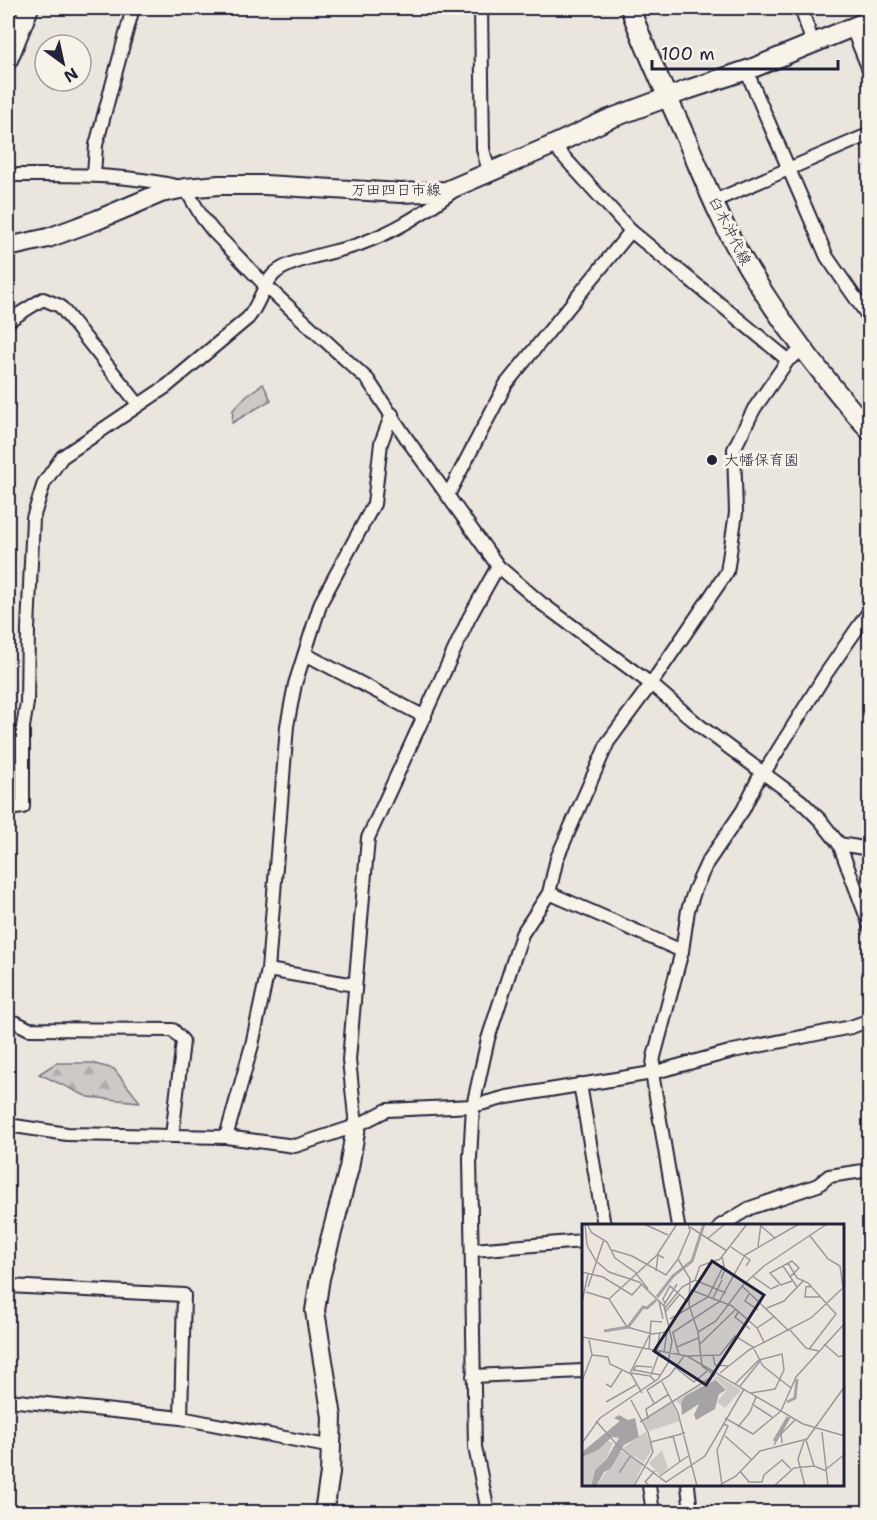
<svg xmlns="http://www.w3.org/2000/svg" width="877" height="1520" font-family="'Shantell Sans','Klee One',sans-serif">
<defs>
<pattern id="forest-firs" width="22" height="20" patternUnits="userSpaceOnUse" patternTransform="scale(1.5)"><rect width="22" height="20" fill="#cdc9c6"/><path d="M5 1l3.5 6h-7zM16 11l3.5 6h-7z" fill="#b0acab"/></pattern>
</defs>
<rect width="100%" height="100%" fill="#eae6de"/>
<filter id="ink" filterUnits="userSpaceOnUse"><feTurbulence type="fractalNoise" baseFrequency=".0167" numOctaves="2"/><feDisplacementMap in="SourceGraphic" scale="12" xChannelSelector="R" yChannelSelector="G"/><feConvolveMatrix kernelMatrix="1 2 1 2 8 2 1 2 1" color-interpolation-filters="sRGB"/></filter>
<g filter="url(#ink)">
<g fill="url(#forest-firs)" stroke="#787680" stroke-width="1.5">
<polygon points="263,384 271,400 232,423 233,410 247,395"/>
<polygon points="56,1063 91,1063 114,1069 140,1102 88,1097 39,1074"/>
</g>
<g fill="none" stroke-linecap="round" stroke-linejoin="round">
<g stroke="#22223b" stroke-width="16">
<g id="street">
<polyline points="481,8 483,149 489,172"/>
<polyline points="801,8 813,44"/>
<polyline points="852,28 870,72"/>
<polyline points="746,70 827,257 870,319"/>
<polyline points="553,145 631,231 788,360"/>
<path d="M8,175c60,0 118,-2 177,13l17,29 11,14 53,55 102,94 39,59 91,127 43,37 110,81 49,42 101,75 20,20 18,23 31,82"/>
<polyline points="94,175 96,145 133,8"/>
<polyline points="714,201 870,134"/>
<polyline points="8,321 43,299 60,306 138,404"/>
<polyline points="448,495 506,384 631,231"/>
<polyline points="305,654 425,717"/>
<path d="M8,809l15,-2v-80l4,-24 1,-74 5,-111 11,-35 18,-26 105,-71 81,-68c11,-13 15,-33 26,-44 15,-15 65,-22 86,-30 38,-14 60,-29 92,-52"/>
<polyline points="839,844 870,849"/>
<polyline points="549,893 682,951"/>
<polyline points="268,970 355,985"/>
<polyline points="8,1022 17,1023 29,1029 173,1030 183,1041 172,1136"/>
<polyline points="580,1084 604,1226"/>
<polyline points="8,1125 67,1134 226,1137 295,1146 356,1126 387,1110 473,1106 507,1097 652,1073 733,1051 851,1027 870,1020"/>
<polyline points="356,1126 349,1060 368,838 469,618 498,566"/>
<polyline points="226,1137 252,1045 268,970 287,726 295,684 321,602 374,504 381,443 392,414"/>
<polyline points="678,1226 652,1073 654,1057 682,951 688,910 695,889 707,863 743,810 761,773 767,768 825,675 870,610"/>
<polyline points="720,1226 750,1208 818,1185 829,1176 870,1170"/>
<polyline points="473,1250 583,1241"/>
<polyline points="8,1286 184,1295 181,1418"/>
<polyline points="473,1376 583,1371"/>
<polyline points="8,1400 181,1418 332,1447"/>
<polyline points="649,1486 653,1512"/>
<polyline points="688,1486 691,1512"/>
<polyline points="488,1512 475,1447 470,1158 473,1106 488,1039 522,934 549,893 557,858 608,742 651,684 727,572 736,513 734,449 754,409 788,360 804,349"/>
<polyline points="868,1512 870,1511"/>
</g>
</g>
<g stroke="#22223b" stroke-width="22">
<g id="secondary">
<path d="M630,8c16,44 37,87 56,130 17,39 32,79 54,116 36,63 82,122 130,177"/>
<polyline points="8,60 29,8"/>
<polyline points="8,247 48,238 97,220 161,193 185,188 219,185 265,185 401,193 446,191 553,145 609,119 687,90 753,68 870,20"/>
<polyline points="324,1512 330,1473 332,1417 315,1311 320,1278 349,1168 356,1126"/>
</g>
</g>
<use href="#street" stroke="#f7f3e8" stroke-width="12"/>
<use href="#secondary" stroke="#f7f3e8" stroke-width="18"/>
</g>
</g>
<circle fill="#22223b" stroke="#f7f3e8" stroke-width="2" cx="712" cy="460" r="6"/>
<g text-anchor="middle" stroke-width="6" stroke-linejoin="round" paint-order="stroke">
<g font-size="15" fill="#22223b" stroke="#f7f3e8">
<text x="396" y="195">万田四日市線</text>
<text transform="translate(730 231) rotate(63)" y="5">臼木沖代線</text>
</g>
<g font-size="15" fill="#22223b" stroke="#f7f3e8" text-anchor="start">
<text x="724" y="465">大幡保育園</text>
</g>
</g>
<g transform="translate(582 1224)">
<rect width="262" height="262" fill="#eae6de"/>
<path d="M90,179l8,18 -31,10 -6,-10zM26,217l5,2 -7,17 -12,11 -3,15h-9v-28zM80,226l6,18 -8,7 -11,-12zM39,227l23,12 -11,23h-37z" fill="#cdc9c6"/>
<path d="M136,152l23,14 -16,18 -8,-6 10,-12 -10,-11 -37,25 -4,-3z" fill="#cdc9c6"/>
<path d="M64,207l6,19 -8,12 -22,-13z" fill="#cdc9c6"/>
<path d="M134,156l10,10 -7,4 -4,15 -19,11 -2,-5 5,-11 -17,11 -1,-12 4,-7zM37,191l9,5 7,-2 4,19 -15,8 -13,23 -7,4 -8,14h-5l4,-16 11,-10 13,-22 -7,-1 -14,13 -16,7v-5l38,-31 -6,-3z" fill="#a6a3a6"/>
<path fill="none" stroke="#a6a3a6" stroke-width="3" d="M75,73l16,-21 19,-15 12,-37M22,107l24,-4 15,-20 4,1 9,-8M205,178l8,-4 2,-19M192,217l14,-24"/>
<path fill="none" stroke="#9a989d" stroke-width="1.5" d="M5,0l5,9 15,9 8,16 20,14 13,17M62,0l24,11M179,2l15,13M108,3l37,24M228,12l18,23 12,7 3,22M125,15l18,-15M176,22l3,-22M149,23l19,13 -4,6M30,26l20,6 34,19 12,-16 12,-28 -2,-7M96,35l12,20 -1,26 9,27 4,34 12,9M206,39l9,15 11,5 28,31 -26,34M201,42l14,21M74,47l2,-16 6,3M0,48l21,5 29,18 9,-10M170,52l19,13 8,-4M208,53l9,-9 -7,-7 -22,12 11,12 11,-4M139,55l4,-9 -3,-13M113,56l5,-14 20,-7 27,-35M160,62l47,45M230,62l-6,1 -1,10h15M6,63l16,-48M109,66l41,16 25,22 7,14M4,68l23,7 18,28 25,7 15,-2M167,70l-4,7 13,9M131,74l9,-18M27,75l48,-44 20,-31M77,77l4,18M0,78l6,-28M83,79l-2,-4 7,-13 18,16M82,81l13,-21M83,84l17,-21 13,-7 31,13M185,84l17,-7 20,-21M157,87l-4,6 15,12M83,88l15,-18M88,95l38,-22 16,-32M175,104l18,-12M208,106l16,18 13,3M116,108l18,-11 27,-36 21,-19 63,-42M90,109l47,-31 26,-47 54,-31M91,109l6,22M0,113l105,19 116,68 42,12M242,120l15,13 6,-2M117,121l37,-36M95,123l21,-9M67,125l2,-28 11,1M75,126l3,-18M82,128l3,-21M10,131l16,2 2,7 21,10 11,19M131,131l2,10 13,1M106,132l32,-1 15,-19 18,11 10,19 28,22M94,144l18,14 13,-11M52,146l27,5M51,147l3,-5 16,1M48,149l20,-39M49,149l19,3 5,5M138,149l29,-23 62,-32 34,-32M69,151l9,-24M0,157l10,-26 -3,-15M80,158l16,31 19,73M24,160l5,3 11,-17M153,160l24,-24 23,-6 2,16 -9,19 -24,4M158,162l21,-26M49,176l17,32 5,20 -19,34M24,178l30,-17M72,179l-7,-13 23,-15 14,-19M170,180l20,13M199,187l15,-34 49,-54M143,194l28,16 28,-23M66,195l-2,-10 23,-15M14,197l23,26 47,35 39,-26 39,-67M58,198l75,-47M156,203l12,-15 6,-15M240,208l6,54M91,212l7,26M143,212l26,23M224,216l8,26M222,217l-6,18 7,27M69,218l34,-9M0,219l18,-25 58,-39 10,-16 4,-22 -8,-35 -25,-24 -30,-10 -13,-11 -9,-16 -2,-21M200,219l-1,-9 14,-14M192,221l16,-28M158,247l9,11h13l2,-7 18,-15 9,9M242,247l21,-17M37,249l12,-18M78,252l28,-20M140,261l-5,-35 11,-24 -5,-2M68,262l-5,-4 10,-11M136,262l18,-10 24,-25 47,-12 38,-53M192,262l20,-18 20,-2 10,4"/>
<path fill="#22223b" fill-opacity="0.15" stroke="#22223b" stroke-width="3" d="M130,37l52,34 -58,90 -52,-34z"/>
<rect width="262" height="262" fill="none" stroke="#22223b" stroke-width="3"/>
</g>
<rect width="877" height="1520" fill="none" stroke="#f7f3e8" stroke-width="30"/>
<rect x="15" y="15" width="847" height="1490" fill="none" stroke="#22223b" stroke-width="2" filter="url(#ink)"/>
<g transform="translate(63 63) rotate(147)"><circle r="28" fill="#f7f3e8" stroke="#a29fa3" stroke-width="1.5"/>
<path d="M0-4.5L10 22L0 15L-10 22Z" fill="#22223b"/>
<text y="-9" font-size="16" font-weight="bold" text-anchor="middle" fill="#22223b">N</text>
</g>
<path d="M652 60v9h186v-9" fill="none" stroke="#22223b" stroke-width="3"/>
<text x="661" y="60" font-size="18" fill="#22223b" stroke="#f7f3e8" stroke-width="4.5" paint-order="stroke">100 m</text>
</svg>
